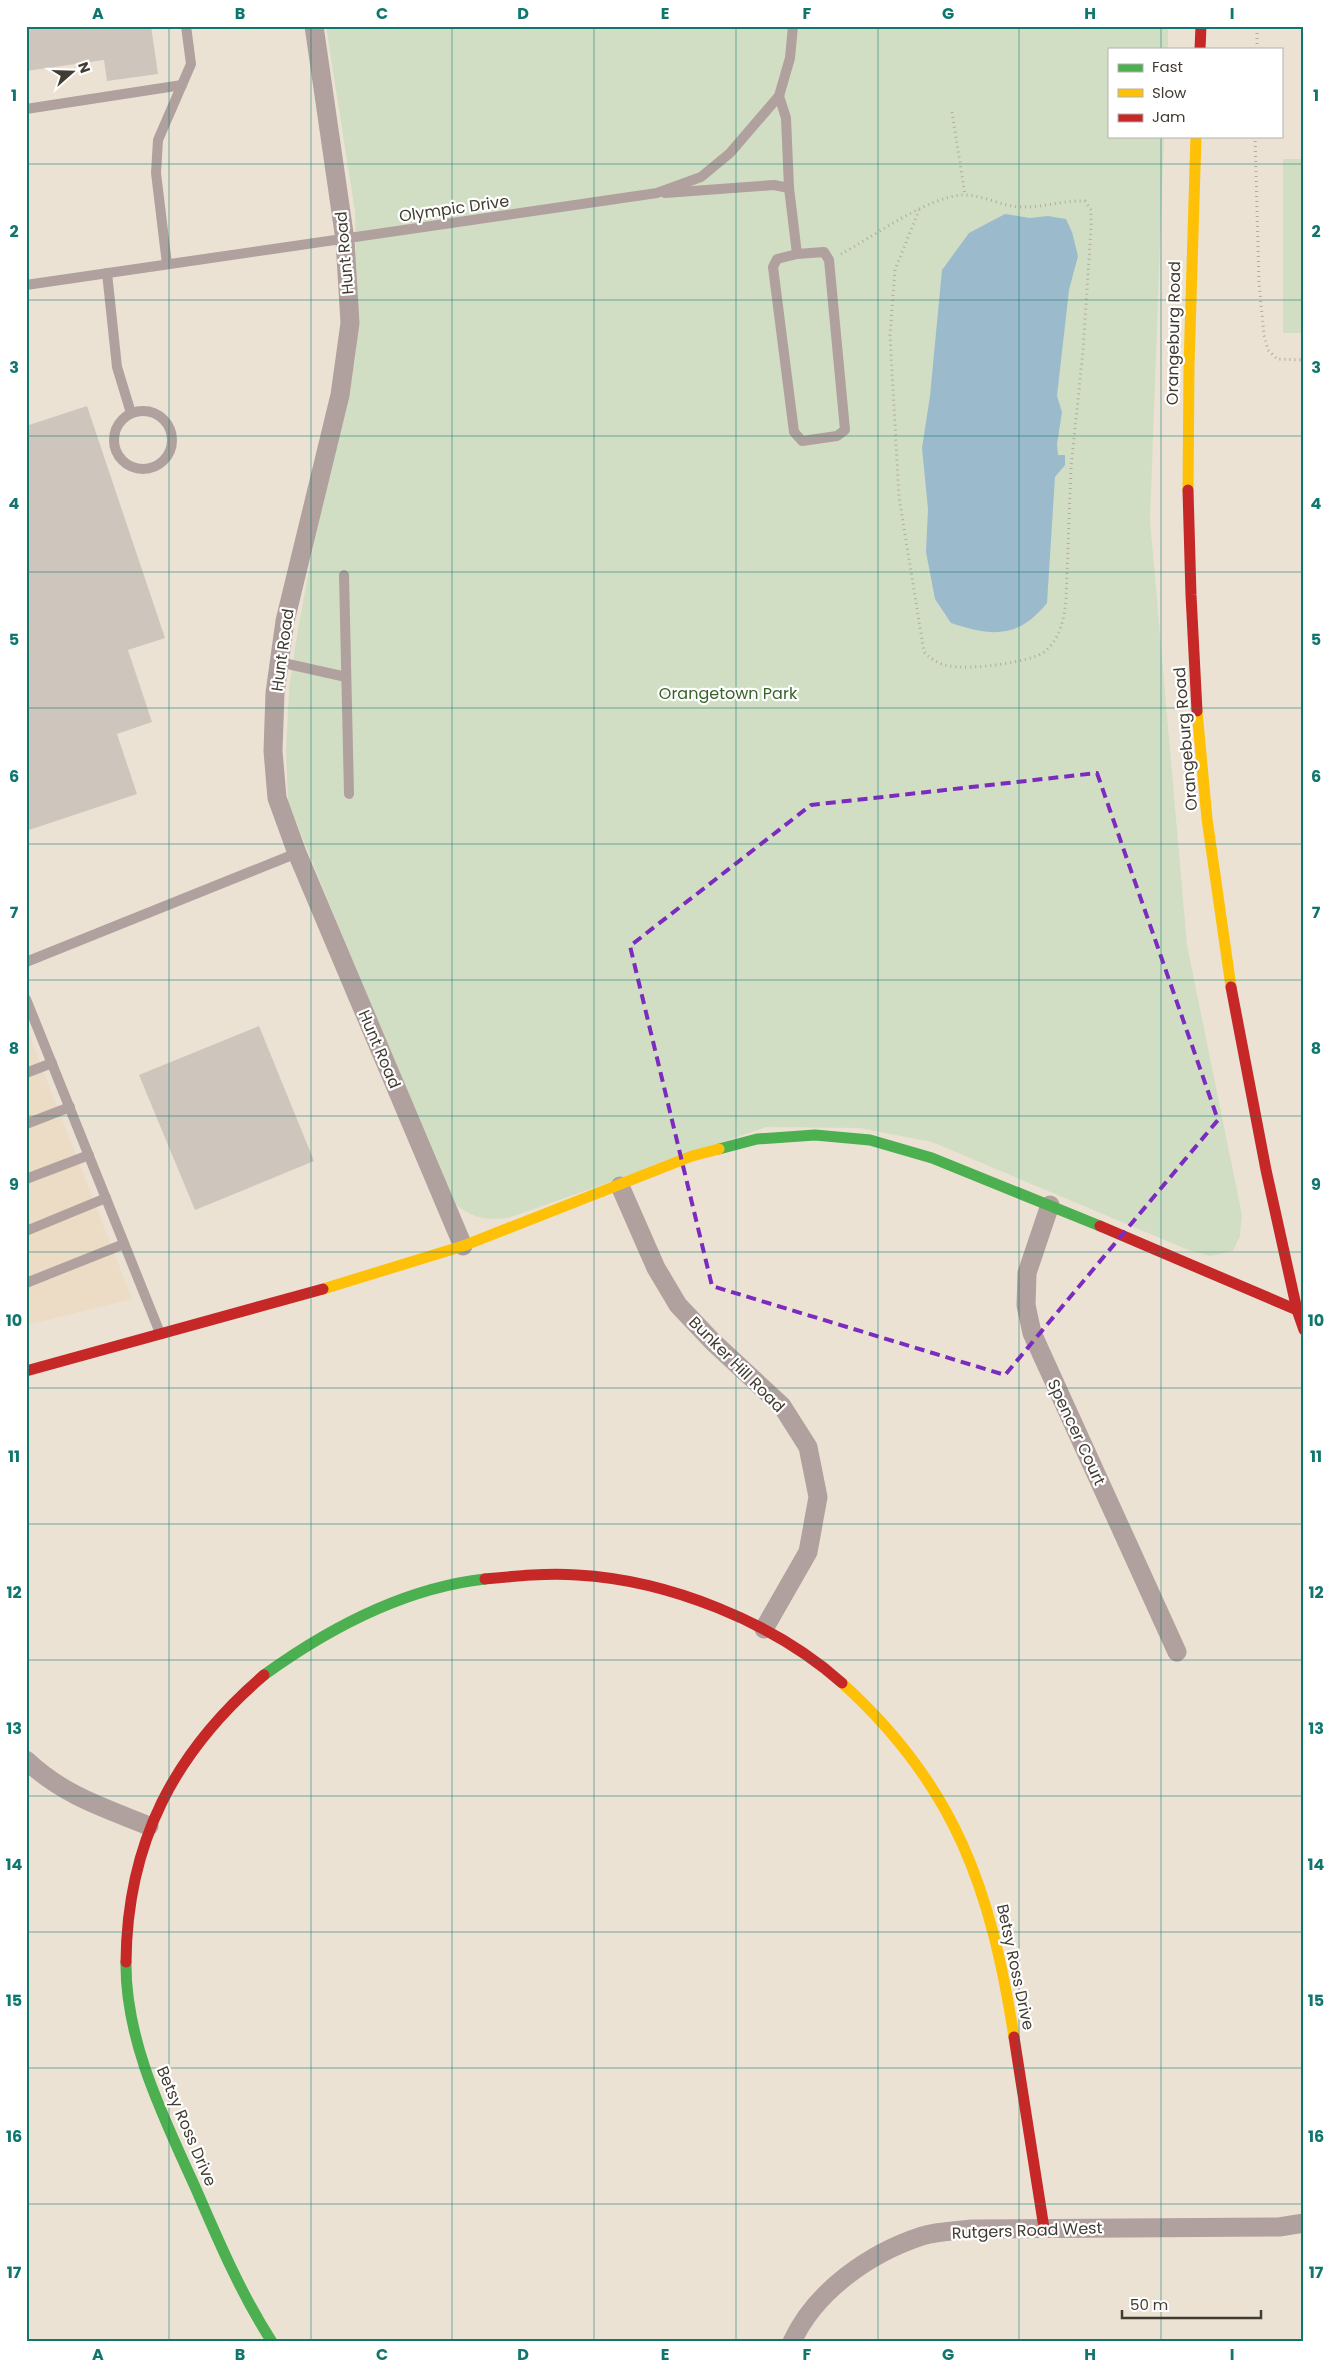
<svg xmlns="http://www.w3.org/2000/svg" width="1330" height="2368" font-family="Poppins,sans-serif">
<rect width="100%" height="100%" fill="#ebe2d4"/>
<polygon fill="#ecdbc5" points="26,1027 132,1299 26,1325"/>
<g fill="#d2dec4">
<path d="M326,26h842v23h-59v87h55l-14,384 37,425 55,270 -2,21 -7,15 -23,5 -24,-7 -254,-107 -73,-14 -93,-1 -258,91c-28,3 -35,-1 -58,-17l-162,-399 -2,-50 3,-63 7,-48 21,-116 38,-165 2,-50 -2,-98z"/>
<rect x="1283" y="159" width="21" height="174"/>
</g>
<path fill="#9bbacc" d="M1005,214l25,4 18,-2 18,3 6,13 6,24 -9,34 -12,106 5,16 -5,32 1,11h7v10l-10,12 -8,126c-30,37 -56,33 -96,20l-16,-24 -9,-47 2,-43 -6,-61 8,-52 12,-126 27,-37z"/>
<g fill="#cec6bc">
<polygon points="26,26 151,26 158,74 107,81 104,60 26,71"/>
<polygon points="87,406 165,638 128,650 152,722 117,734 137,794 26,831 26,426"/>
<polygon points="259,1026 314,1161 195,1210 139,1075"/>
</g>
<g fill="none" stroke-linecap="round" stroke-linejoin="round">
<g stroke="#b4a8a4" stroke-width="3" stroke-dasharray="1 4" stroke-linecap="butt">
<polyline points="1257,49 1257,26"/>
<polyline points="952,112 965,195"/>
<polyline points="1255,136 1259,283 1264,335 1268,350 1277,359 1304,360"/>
<path d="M841,254c32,-17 87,-58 123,-59 19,0 38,11 56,12 22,1 43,-7 65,-6l6,9v18l-8,123 -12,117 -5,132c-2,19 -6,40 -22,52 -15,11 -75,18 -94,14 -11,-2 -18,-6 -26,-14l-25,-155 -9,-162 5,-65 24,-60"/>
</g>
<g stroke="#b0a09e" stroke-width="10">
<polyline points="779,96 786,118 789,188 797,254 824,252 829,260 845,430 837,436 802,441 794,432 773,267 777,259 797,254"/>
<polyline points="26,109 182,85"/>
<polyline points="665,193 774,185 789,188"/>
<polyline points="167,264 156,173 158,140 191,64 186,26"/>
<polyline points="107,273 117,367 131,413"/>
<polyline points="26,285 657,193 701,177 730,153 779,96 790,58 793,26"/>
<circle cx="143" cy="440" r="29"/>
<polyline points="344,575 349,794"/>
<polyline points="279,662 346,677"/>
<polyline points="26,962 297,853"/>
<polyline points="26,999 160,1333"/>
<polyline points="26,1073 52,1063"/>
<polyline points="26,1124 70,1107"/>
<polyline points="26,1179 89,1155"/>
<polyline points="26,1231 106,1198"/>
<polyline points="26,1283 124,1244"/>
</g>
<g stroke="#b0a09e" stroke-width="19">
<polyline points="314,26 345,240 350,323 340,395 285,621 275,693 273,751 277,798 297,853 463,1246"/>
<polyline points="620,1186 656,1268 678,1305 713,1342 782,1406 808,1447 818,1497 808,1552 764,1629"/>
<polyline points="1050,1205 1027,1273 1026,1305 1032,1333 1177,1652"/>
<path d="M26,1760c37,35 76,47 123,66"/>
<path d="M792,2342c23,-51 78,-89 130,-106 16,-5 34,-5 50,-7l307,-2 25,-4"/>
</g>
<g stroke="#4caf50" stroke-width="11">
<polyline points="719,1149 757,1139 815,1135 870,1140 932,1158 1100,1226"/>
<path d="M264,1675c65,-47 140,-87 221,-96"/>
<path d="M126,1962c-1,79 38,156 70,227 23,53 45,105 76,153"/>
</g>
<g stroke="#ffc107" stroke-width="11">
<polyline points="1188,490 1189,366 1196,136"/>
<polyline points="1197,711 1207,819 1231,987"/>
<polyline points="323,1289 463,1246 692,1156 719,1149"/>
<path d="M842,1683c114,103 149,207 172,354"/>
</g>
<g stroke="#c62828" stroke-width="11">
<polyline points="1200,49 1201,26"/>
<polyline points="1188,490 1191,595 1197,711"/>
<polyline points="1231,987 1266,1170 1297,1310 1304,1330"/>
<polyline points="1100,1226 1297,1310"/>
<polyline points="26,1371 323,1289"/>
<path d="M485,1579c31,-3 61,-6 92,-4 91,5 197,47 265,108"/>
<path d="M126,1962c1,-119 48,-210 138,-287"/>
<polyline points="1014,2037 1044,2228"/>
</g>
</g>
<path fill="none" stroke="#7b2cbf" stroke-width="4" stroke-dasharray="10 6" stroke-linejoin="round" d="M1097,773l121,347 -213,255 -293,-89 -82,-340 181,-141z"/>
<path fill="none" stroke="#0f766e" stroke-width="1" stroke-opacity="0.55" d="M169,26v2316M311,26v2316M452,26v2316M594,26v2316M736,26v2316M878,26v2316M1019,26v2316M1161,26v23M1161,136v2206M26,164h1278M26,300h1278M26,436h1278M26,572h1278M26,708h1278M26,844h1278M26,980h1278M26,1116h1278M26,1252h1278M26,1388h1278M26,1524h1278M26,1660h1278M26,1796h1278M26,1932h1278M26,2068h1278M26,2204h1278"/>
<g text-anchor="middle" stroke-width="4.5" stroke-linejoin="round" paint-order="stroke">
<g font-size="16" fill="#413b31" stroke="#fff">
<text transform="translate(454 208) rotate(-8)" y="6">Olympic Drive</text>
<text transform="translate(344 253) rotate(-95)" y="6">Hunt Road</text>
<text transform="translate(1173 333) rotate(-89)" y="6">Orangeburg Road</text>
<text transform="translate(282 650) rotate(-82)" y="6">Hunt Road</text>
<text transform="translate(1185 739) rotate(-95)" y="6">Orangeburg Road</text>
<text transform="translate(380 1049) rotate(67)" y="6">Hunt Road</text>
<text transform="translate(737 1364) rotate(45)" y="6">Bunker Hill Road</text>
<text transform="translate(1077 1432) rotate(65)" y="6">Spencer Court</text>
<text transform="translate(1016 1967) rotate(78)" y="6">Betsy Ross Drive</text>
<text transform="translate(187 2126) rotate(67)" y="6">Betsy Ross Drive</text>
<text transform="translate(1027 2230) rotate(-2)" y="6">Rutgers Road West</text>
</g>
<g font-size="16" fill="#38632a" stroke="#fff">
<text x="728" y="699">Orangetown Park</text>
</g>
</g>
<rect width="1330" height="2368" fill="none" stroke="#ffffff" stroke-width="55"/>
<rect x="1108" y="48" width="175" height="90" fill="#ffffff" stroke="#b3b1ad"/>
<rect x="1118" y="64" width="25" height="8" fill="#4caf50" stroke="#b3b1ad"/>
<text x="1152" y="72" font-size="15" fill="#413b31">Fast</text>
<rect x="1118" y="89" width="25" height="8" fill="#ffc107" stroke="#b3b1ad"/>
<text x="1152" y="98" font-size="15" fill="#413b31">Slow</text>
<rect x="1118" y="114" width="25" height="8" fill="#c62828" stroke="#b3b1ad"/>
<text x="1152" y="122" font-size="15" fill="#413b31">Jam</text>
<g transform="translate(72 72) rotate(70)" stroke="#ffffff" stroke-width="4" paint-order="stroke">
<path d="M0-4L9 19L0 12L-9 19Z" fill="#413b31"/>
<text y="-8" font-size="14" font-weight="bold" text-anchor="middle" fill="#413b31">N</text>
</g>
<path d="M1122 2310v8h139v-8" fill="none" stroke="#413b31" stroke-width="2.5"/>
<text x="1130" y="2310" font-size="15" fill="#413b31" stroke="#ffffff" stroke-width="4" paint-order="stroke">50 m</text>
<rect x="28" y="28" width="1274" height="2312" fill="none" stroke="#0f766e" stroke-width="2"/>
<g font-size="16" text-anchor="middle" font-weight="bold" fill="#0f766e">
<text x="98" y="19">A</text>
<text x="240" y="19">B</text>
<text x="382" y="19">C</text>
<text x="523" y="19">D</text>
<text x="665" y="19">E</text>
<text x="807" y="19">F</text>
<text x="948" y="19">G</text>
<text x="1090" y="19">H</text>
<text x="1232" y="19">I</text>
<text x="14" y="101">1</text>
<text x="1316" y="101">1</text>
<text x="14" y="237">2</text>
<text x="1316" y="237">2</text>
<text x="14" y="373">3</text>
<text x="1316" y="373">3</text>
<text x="14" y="509">4</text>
<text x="1316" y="509">4</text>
<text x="14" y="645">5</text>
<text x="1316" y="645">5</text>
<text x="14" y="782">6</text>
<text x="1316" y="782">6</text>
<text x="14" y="918">7</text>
<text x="1316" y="918">7</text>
<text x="14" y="1054">8</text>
<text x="1316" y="1054">8</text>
<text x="14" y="1190">9</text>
<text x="1316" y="1190">9</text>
<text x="14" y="1326">10</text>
<text x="1316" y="1326">10</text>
<text x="14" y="1462">11</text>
<text x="1316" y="1462">11</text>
<text x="14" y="1598">12</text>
<text x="1316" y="1598">12</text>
<text x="14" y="1734">13</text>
<text x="1316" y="1734">13</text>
<text x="14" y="1870">14</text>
<text x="1316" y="1870">14</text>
<text x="14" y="2006">15</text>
<text x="1316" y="2006">15</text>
<text x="14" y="2142">16</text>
<text x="1316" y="2142">16</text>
<text x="14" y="2278">17</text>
<text x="1316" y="2278">17</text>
<text x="98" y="2360">A</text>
<text x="240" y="2360">B</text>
<text x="382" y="2360">C</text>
<text x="523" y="2360">D</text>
<text x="665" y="2360">E</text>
<text x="807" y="2360">F</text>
<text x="948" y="2360">G</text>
<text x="1090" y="2360">H</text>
<text x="1232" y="2360">I</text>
</g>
</svg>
